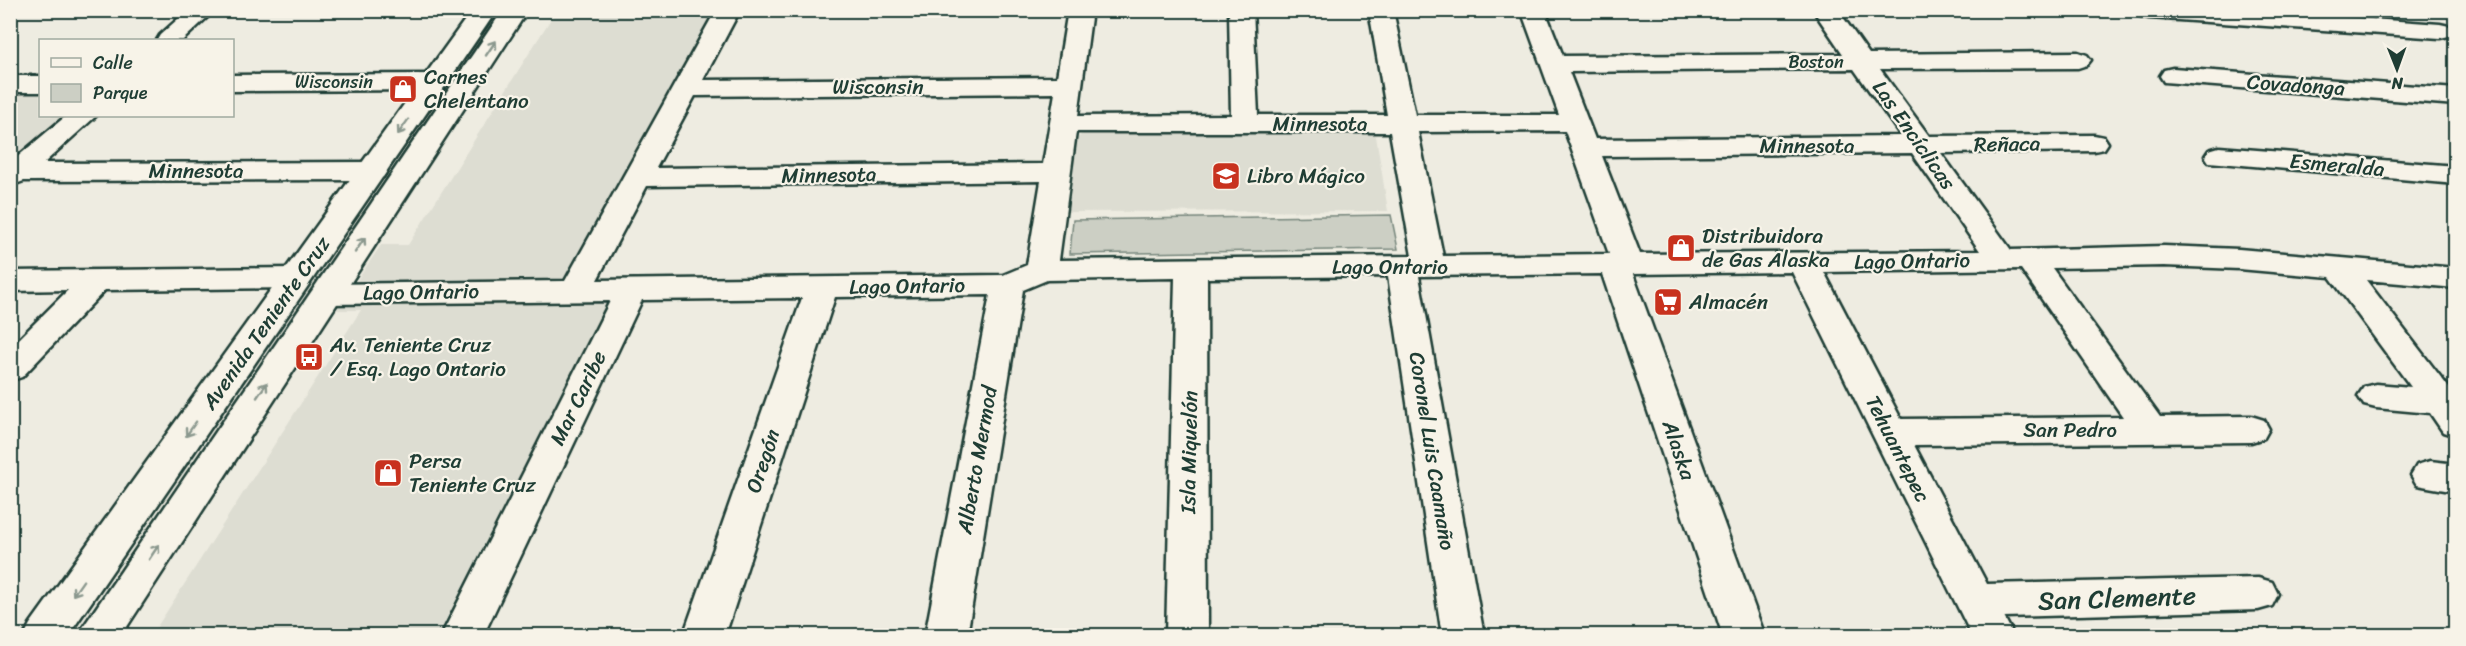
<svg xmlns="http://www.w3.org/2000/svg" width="2466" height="646" font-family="Sriracha,sans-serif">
<rect width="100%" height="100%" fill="#eeece1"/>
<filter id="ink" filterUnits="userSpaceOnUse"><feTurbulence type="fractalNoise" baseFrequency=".0167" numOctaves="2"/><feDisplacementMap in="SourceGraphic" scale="12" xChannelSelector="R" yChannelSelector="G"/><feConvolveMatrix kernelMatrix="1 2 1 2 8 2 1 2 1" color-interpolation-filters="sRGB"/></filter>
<g filter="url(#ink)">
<g fill="#ddddd2">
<polygon points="529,11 715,11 563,284 617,284 438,635 151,636 361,310 337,310 381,245 408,245 554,14 527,14"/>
<polygon points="10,90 40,90 40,116 66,116 11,163"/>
<polygon points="1370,131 1376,136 1388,211 1065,212 1074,140 1085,132"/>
</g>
<polygon fill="#cccfc4" stroke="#76867c" stroke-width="1.5" points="1391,215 1398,249 1070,254 1073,220"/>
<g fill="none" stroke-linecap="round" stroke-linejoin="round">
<g stroke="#1f3d34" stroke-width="5">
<g id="minor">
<polygon points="188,10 215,10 183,40 157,40 160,35"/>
<path d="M716,10h24l-37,70 354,-3 11,-67h24l-14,106 153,-1 -2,-105h24l5,105h129l-18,-105h24l22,105h144l-38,-105h24l18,46 280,-2 -30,-44h25l31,44 209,-2 9,3 4,5 -4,5 -9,3 -198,1 49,67 165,-1 10,2 4,6 -4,6 -10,2 -153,2 70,97 153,-4 75,3 217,19v20l-90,-8 90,117v39l-13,-4 -13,-19 -54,-5 -12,-3 -6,-9 6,-9 12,-3 35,3 -81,-110 -91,-8 -75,-3 -112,2 108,149 91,-1 13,4 5,9 -5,9 -13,4 -337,3 73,139 271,-6 14,4 6,12 -6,12 -14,4 -254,7 10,19h-42l-180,-364 -159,2 132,362h-42l-121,-362 -183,2 65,360h-42l-54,-360 -181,2 1,358h-42l9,-358 -128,2 -24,10 -56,346h-42l65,-341 -155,2 -110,339h-42l119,-338 -160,2 -159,336h-42l169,-335 -283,3 -11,-3 -5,-7 5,-7 11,-3 238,-3zM1854,69l47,67 -306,3 -26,-67zM1055,93l-12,71 -387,4 39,-72zM1565,131l44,123 -166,2 -25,-124zM1076,132h314l22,124 -353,4zM1912,153l68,98 -340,3 -38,-98zM1041,181l-14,84 -24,10 -406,5 50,-94zM2021,269l102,148 -222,2 -77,-147z"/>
<polygon points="2249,10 2440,24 2449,26 2452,31 2449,36 2440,38 2149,18 2140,16 2137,11"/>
<polygon points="2173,68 2456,89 2456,105 2164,82 2160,76 2164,70"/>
<polygon points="435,74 444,76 448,82 444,88 435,90 232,91 232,75"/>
<rect x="10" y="76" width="30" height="16"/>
<polygon points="66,116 96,116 44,163 373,162 383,165 387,171 383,177 373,180 24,181 10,186 10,163"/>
<polygon points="2219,147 2456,166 2456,184 2209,162 2205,156 2209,150"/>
<polygon points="297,268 308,271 313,278 308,285 297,288 105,290 22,377 10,381 10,348 68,290 10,291 10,271"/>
<polygon points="2430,461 2456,464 2456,492 2417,485 2411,475 2417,465"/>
</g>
</g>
<g stroke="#1f3d34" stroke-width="5">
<g id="major">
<polygon points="472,10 497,10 68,636 24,636 30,624"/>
<polygon points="503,10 528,10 121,636 77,636"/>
</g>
</g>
<use href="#minor" fill="#f7f3e8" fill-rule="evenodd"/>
<use href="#major" fill="#f7f3e8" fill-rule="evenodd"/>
</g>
<defs><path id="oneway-shaft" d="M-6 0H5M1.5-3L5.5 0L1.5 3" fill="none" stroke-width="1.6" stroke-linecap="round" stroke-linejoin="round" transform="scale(1.5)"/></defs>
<g stroke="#8b988e">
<use href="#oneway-shaft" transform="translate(491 48) rotate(-56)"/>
<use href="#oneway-shaft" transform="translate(403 127) rotate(125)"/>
<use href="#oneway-shaft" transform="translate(360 245) rotate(-56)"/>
<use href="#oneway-shaft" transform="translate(262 390) rotate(-56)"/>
<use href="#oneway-shaft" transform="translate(191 429) rotate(125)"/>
<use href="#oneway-shaft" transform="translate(154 552) rotate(-56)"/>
<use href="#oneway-shaft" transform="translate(78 588) rotate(125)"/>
</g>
</g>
<defs>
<g id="shop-square" transform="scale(1.5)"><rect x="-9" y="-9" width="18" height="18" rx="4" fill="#c8321e" stroke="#f7f3e8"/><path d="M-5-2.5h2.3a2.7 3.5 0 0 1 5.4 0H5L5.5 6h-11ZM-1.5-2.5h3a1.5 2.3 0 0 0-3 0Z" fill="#fff"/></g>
<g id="school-square" transform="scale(1.5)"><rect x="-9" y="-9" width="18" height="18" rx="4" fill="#c8321e" stroke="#f7f3e8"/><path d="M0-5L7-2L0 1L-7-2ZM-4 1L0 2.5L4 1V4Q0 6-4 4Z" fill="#fff"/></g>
<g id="supermarket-square" transform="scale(1.5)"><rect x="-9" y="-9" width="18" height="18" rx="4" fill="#c8321e" stroke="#f7f3e8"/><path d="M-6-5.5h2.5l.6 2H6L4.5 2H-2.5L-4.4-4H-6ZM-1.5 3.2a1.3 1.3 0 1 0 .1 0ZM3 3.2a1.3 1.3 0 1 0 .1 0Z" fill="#fff"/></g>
<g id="bus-square" transform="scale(1.5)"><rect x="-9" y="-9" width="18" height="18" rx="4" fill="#c8321e" stroke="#f7f3e8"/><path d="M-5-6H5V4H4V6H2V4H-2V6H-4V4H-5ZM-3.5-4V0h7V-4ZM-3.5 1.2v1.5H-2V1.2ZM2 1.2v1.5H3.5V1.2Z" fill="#fff"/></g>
</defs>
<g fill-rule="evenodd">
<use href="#shop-square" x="403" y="89"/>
<use href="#school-square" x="1226" y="176"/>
<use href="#shop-square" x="1681" y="248"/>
<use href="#supermarket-square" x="1668" y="302"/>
<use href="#bus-square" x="309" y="357"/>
<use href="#shop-square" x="388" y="473"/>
</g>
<g text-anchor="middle" stroke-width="4.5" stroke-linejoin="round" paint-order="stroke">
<g font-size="18" fill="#1f3d34" stroke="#f7f3e8">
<text x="1816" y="68">Boston</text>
<text x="334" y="88">Wisconsin</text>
</g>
<g font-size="21" fill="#1f3d34" stroke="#f7f3e8" text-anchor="start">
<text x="424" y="84">Carnes<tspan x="424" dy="24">Chelentano</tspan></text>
<text x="1247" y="183">Libro Mágico</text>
<text x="1702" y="243">Distribuidora<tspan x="1702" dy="24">de Gas Alaska</tspan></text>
<text x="1689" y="309">Almacén</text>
<text x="330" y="352">Av. Teniente Cruz<tspan x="330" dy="24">/ Esq. Lago Ontario</tspan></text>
<text x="409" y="468">Persa<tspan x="409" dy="24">Teniente Cruz</tspan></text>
</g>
<g font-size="21" fill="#1f3d34" stroke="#f7f3e8">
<text transform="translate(2296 85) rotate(4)" y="7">Covadonga</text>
<text x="878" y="94">Wisconsin</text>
<text x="1320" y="131">Minnesota</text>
<text transform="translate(1914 135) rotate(55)" y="7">Las Encíclicas</text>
<text transform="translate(2007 144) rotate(-1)" y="7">Reñaca</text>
<text x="1807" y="153">Minnesota</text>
<text transform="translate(2337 165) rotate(5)" y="7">Esmeralda</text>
<text x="196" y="178">Minnesota</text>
<text transform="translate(829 175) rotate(-1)" y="7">Minnesota</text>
<text transform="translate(1912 261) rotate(-1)" y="7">Lago Ontario</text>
<text x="1390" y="274">Lago Ontario</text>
<text transform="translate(907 286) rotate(-1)" y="7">Lago Ontario</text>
<text transform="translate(421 292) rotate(-1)" y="7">Lago Ontario</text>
<text transform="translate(266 323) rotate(-55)" y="7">Avenida Teniente Cruz</text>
<text transform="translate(578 398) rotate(-64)" y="7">Mar Caribe</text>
<text x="2070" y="437">San Pedro</text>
<text transform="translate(1898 449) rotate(63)" y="7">Tehuantepec</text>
<text transform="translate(1679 450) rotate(71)" y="7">Alaska</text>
<text transform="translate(1432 451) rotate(81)" y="7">Coronel Luis Caamaño</text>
<text transform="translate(1189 452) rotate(-89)" y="7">Isla Miquelón</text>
<text transform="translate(977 460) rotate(-80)" y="7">Alberto Mermod</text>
<text transform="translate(763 461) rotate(-71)" y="7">Oregón</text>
</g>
<g font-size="26" fill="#1f3d34" stroke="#f7f3e8">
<text transform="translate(2117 598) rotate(-2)" y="9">San Clemente</text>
</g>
</g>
<rect width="2466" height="646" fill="none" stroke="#f7f3e8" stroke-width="36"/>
<rect x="18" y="18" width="2430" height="610" fill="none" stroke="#1f3d34" stroke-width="2" filter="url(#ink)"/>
<rect x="39" y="39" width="195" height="78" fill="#f7f3e8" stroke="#a1aaa0" stroke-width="1.5"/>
<rect x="51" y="58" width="30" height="9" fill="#f7f3e8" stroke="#a1aaa0" stroke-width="1.5"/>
<text x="93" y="69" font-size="18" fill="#1f3d34">Calle</text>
<rect x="51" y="84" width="30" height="18" fill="#cccfc4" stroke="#a1aaa0" stroke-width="1.5"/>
<text x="93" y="99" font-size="18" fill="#1f3d34">Parque</text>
<g transform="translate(2397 69) rotate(179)" stroke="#f7f3e8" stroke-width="4.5" paint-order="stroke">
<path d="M0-4.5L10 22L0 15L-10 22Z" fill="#1f3d34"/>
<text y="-9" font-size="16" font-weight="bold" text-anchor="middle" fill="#1f3d34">N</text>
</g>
</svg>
